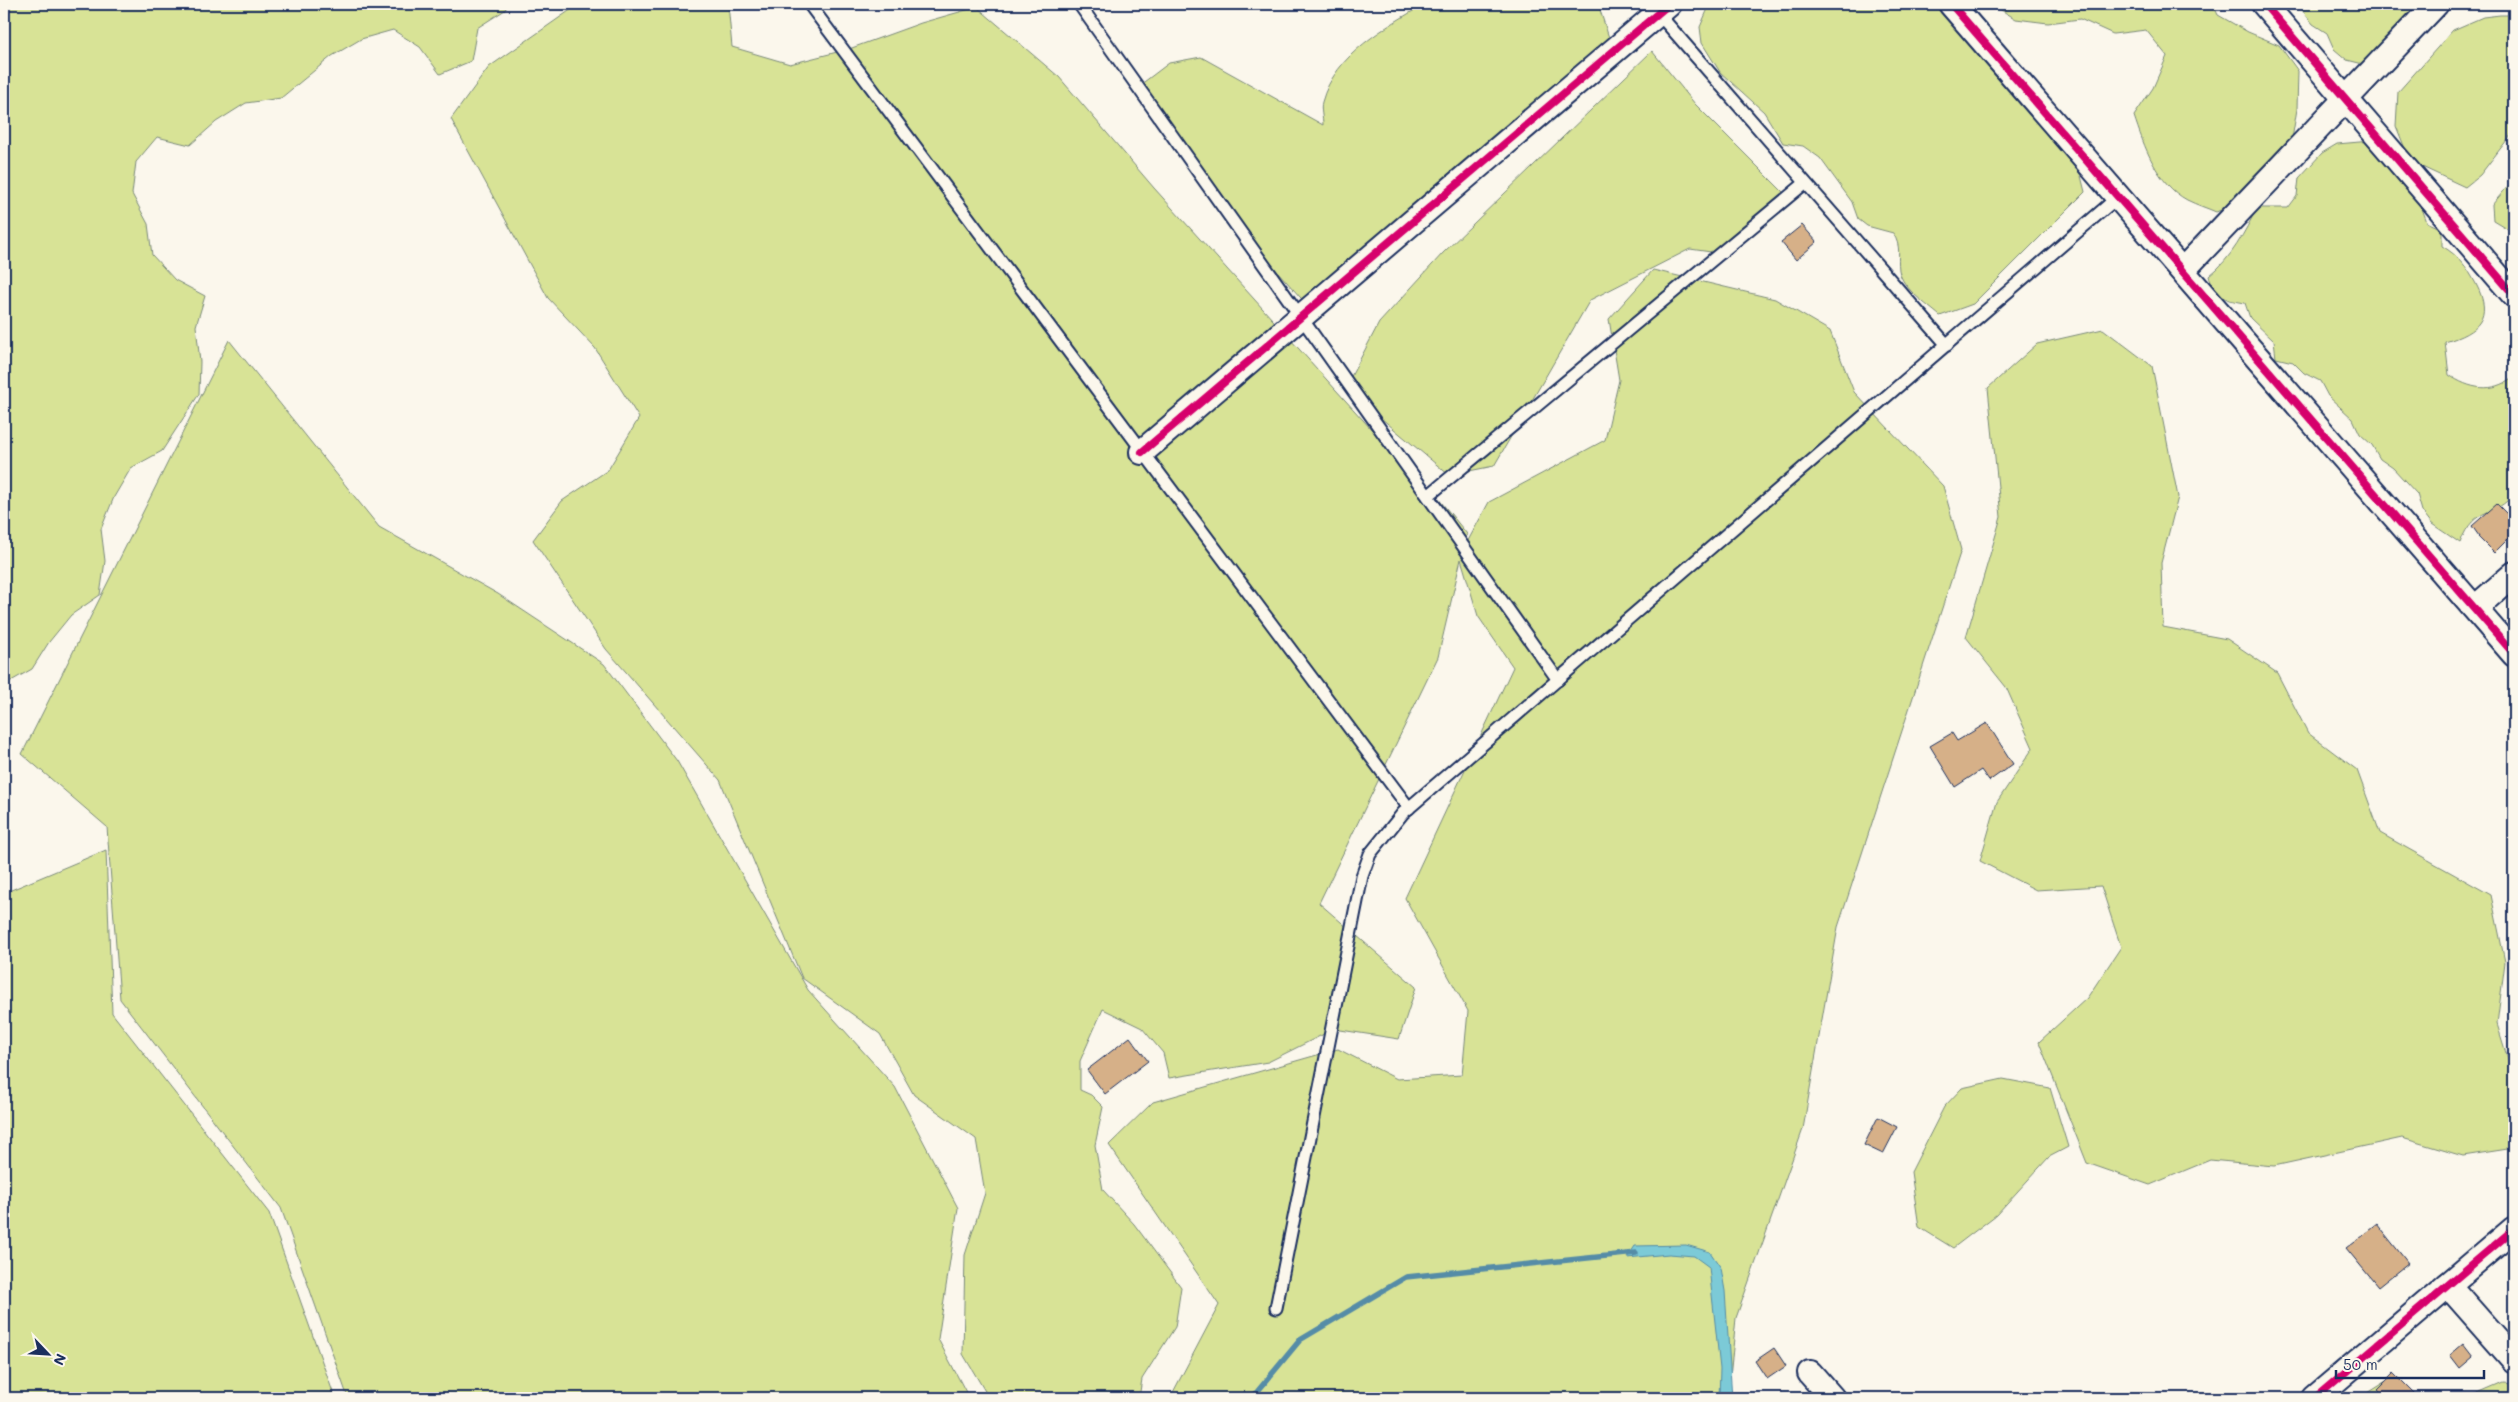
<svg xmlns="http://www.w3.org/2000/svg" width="2518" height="1402" font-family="Mali,sans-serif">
<rect width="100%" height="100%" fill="#fbf7ec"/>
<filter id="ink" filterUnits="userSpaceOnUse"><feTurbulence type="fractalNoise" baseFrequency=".02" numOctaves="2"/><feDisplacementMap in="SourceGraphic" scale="10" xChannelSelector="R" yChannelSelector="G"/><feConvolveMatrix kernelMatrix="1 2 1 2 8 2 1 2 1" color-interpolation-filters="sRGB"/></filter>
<g filter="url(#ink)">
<g fill="#d8e396" stroke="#7a897a">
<polygon points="4,4 508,4 505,10 477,28 471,61 440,74 420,47 393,30 361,39 332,56 281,98 246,103 216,122 190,145 157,137 136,162 132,194 148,224 152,255 175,280 205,296 196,326 200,362 199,394 162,451 131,468 114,497 101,529 105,561 100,595 71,615 49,642 32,669 4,685"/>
<polygon points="579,4 728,4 732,47 790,64 849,49 921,23 977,7 1059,77 1154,188 1372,430 1403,455 1467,534 1464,548 1489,502 1605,440 1619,380 1609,319 1653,270 1775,299 1830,331 1854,392 1943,486 1961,550 1838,927 1803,1129 1736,1318 1728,1398 1170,1398 1219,1305 1109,1145 1153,1102 1338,1049 1397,1079 1462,1075 1468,1011 1405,898 1513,667 1478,616 1461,559 1438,657 1319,903 1416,987 1399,1039 1334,1029 1268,1062 1169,1078 1163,1053 1142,1028 1103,1009 1080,1061 1080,1090 1091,1095 1103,1107 1095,1145 1103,1190 1134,1224 1181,1287 1175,1327 1142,1379 1139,1398 989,1398 963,1354 965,1255 985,1193 976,1139 914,1095 880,1034 802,978 720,780 606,649 533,540 562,501 608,470 639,418 595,348 548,298 451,119 489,67"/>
<path d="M1425,4h173l15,46 -305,256 -67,-76 -101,-145 29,-22 32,-6 122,68c0,-7 -3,-17 -1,-23 13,-48 64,-75 103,-98z"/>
<path d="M1710,4h239l112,136 20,36 4,16 -112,112 -33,12c-12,-11 -38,-27 -41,-46 -2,-16 3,-22 -6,-37l-26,-7 -9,-7 -6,-17 -32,-44 -17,-12 -20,-3 -19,-31 -44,-40 -18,-29 -2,-16z"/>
<path d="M1991,4h222l5,11 30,17 31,13 19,26 -1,38 -6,36 -42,54 -33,13c-9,-4 -19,-7 -29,-12 -30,-16 -43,-54 -53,-84l19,-28 14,-32 -21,-26 -33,4 -33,-15 -32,4 -32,-4z"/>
<polygon points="2306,4 2429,4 2363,64 2347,60 2334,49 2327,33 2313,24 2302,10"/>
<polygon points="2500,15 2514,15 2514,131 2480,175 2465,187 2420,166 2408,156 2396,126 2398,92 2453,30 2483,17"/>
<polygon points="1652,51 1695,104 1789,198 1725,254 1690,249 1590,300 1494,466 1449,475 1345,388 1379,323 1443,253"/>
<path d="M2371,141l43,46 13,35 15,7v17c17,10 25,21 34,38 18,34 2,48 -31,58l4,33c20,14 44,19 65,2v116c-18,26 -39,10 -54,50l-28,-19 -10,-13 -5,-17 -24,-26 -13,-9 -8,-14 -12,-11 -7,-15 -25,-23 -8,-15 -16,-8 -11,-11 -17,-4 -2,-17 -24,-23 -5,-15 -16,-3 -15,-8 -5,-16c23,-18 35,-43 48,-68h31l9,-12 2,-18 23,-25 15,-9z"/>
<polygon points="2514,179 2514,229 2508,229 2493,220 2492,205"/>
<polygon points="2103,329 2152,366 2178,497 2161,563 2163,627 2227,639 2277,673 2308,733 2357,770 2380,833 2491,895 2505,962 2497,1024 2514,1079 2514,1148 2463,1156 2402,1138 2274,1166 2210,1160 2150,1185 2087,1163 2039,1042 2087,998 2121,947 2101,886 2036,890 1980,861 1997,802 2033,748 2006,687 1966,637 2001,517 1988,388 2037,344"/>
<polygon points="229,340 379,527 498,594 604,664 677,761 808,990 895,1087 958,1208 938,1339 969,1398 348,1398 281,1208 120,999 107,827 22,754"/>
<polygon points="106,850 112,1013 269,1213 335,1398 4,1398 4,893"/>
<polygon points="2003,1079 2050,1088 2068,1147 2049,1157 1996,1215 1953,1248 1919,1227 1911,1172 1944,1107 1962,1088"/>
<polygon points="2386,1381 2401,1398 2359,1398"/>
<polygon points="2503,1382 2514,1383 2514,1398 2466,1398"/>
</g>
<polygon fill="#7bcad7" stroke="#558ca7" points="1686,1245 1710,1252 1721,1268 1725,1291 1732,1398 1719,1398 1720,1369 1709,1267 1694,1256 1669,1254 1627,1258 1635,1246"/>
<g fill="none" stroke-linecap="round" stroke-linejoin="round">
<polyline stroke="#558ca7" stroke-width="5.5" points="1252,1398 1300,1340 1406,1277 1636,1253"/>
</g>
<g fill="#d6b088" stroke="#1b2f5e">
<polygon points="1802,225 1817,242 1796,260 1781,242"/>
<polygon points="2497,504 2514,521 2514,533 2494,553 2478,537 2479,536 2472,526"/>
<polygon points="1987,723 2013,764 1989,781 1981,770 1955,787 1930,746 1952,733 1957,741"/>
<polygon points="1130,1037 1148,1061 1105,1094 1087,1070"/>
<polygon points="1878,1117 1897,1127 1883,1154 1864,1145"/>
<polygon points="2377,1224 2408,1263 2378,1287 2346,1248"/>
<polygon points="2463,1344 2473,1357 2460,1368 2450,1355"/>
<polygon points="1774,1348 1786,1366 1767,1379 1755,1361"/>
<polygon points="2394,1373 2419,1398 2385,1398 2377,1390"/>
</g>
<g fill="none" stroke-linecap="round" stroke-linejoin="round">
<g stroke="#1b2f5e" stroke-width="15">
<g id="lane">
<polyline points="809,4 1409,808"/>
<polyline points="1079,4 1558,680"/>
<polyline points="1650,4 1947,345"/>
<polyline points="1428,496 1805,183"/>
<polyline points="1276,1308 1362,876 1370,854 1403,813 2119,196"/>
</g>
</g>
<g stroke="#1b2f5e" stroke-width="28">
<g id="street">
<polyline points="1951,4 2514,654"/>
<polyline points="2264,4 2514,295"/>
<polyline points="2183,270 2436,4"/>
<polyline points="1142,452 1669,4"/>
<polyline points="2475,608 2514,574"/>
<polyline points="2448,1285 2514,1360"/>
<polyline points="1810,1373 1832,1398"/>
<polyline points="2315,1398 2514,1229"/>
</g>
</g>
<use href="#lane" stroke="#fbf7ec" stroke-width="11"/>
<use href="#street" stroke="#fbf7ec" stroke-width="24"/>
<g stroke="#fbf7ec" stroke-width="11">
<g id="cycleway">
<polyline points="1951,4 2514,654"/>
<polyline points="2264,4 2514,295"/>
<polyline points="1142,452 1669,4"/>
<polyline points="2315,1398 2514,1229"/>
</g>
</g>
<use href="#cycleway" stroke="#d6006c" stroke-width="8"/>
</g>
</g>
<rect width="2518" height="1402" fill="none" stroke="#fbf7ec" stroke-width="20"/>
<rect x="10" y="10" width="2498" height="1382" fill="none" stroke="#1b2f5e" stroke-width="2" filter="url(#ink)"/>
<g transform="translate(48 1354) rotate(115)" stroke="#fbf7ec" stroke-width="4" paint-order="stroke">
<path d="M0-4L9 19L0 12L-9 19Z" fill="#1b2f5e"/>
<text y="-8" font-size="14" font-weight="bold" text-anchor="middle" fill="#1b2f5e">N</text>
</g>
<path d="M2336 1370v8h148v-8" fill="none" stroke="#1b2f5e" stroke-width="2.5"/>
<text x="2343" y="1370" font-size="15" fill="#1b2f5e" stroke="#fbf7ec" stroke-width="4" paint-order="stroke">50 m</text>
</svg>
